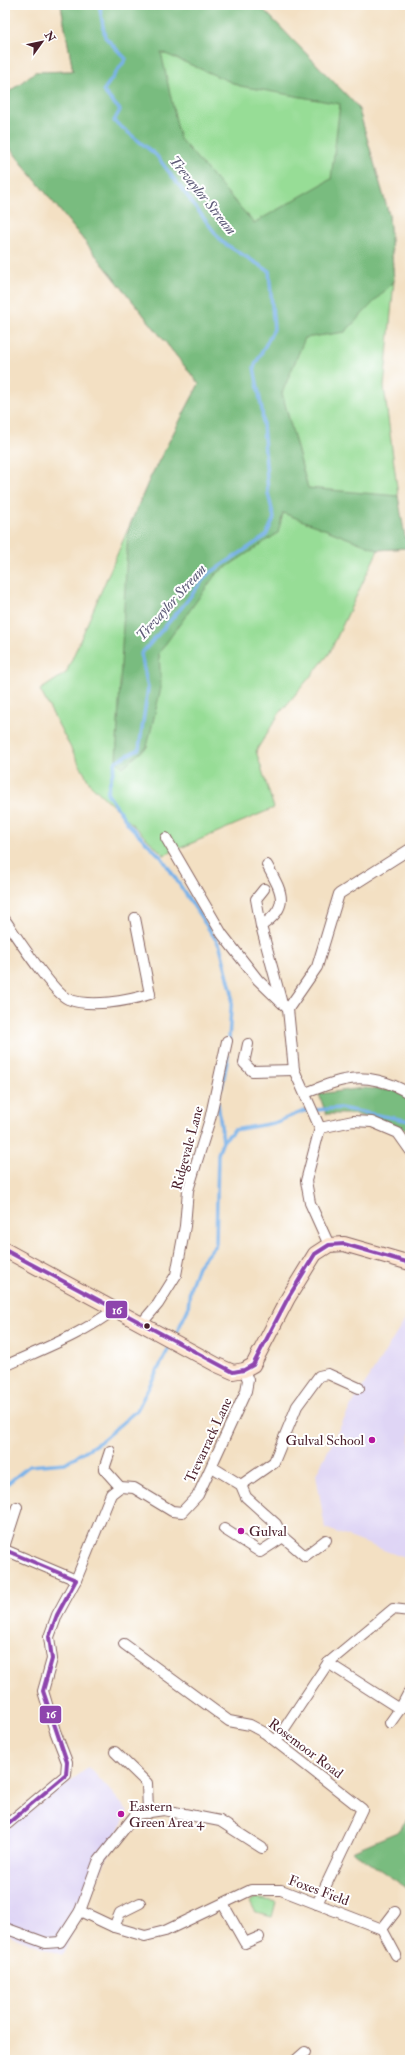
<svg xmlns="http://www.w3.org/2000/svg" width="415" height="2065" font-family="'IM FELL Double Pica',serif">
<rect width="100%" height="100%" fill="#fff"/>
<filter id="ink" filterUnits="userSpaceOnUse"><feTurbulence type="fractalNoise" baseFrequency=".025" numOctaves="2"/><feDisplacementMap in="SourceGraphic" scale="8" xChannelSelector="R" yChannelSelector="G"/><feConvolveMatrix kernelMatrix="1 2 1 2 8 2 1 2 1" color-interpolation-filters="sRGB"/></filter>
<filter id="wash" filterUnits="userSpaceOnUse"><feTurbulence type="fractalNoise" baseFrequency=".012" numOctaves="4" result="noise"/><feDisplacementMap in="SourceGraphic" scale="16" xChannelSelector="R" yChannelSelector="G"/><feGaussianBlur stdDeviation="0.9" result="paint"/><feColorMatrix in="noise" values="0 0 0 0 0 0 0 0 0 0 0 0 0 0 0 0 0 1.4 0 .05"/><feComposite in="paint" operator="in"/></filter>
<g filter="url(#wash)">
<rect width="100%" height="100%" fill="#f3e0c3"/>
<g fill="#dfd5f5">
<polygon points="410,1312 410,1560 325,1528 316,1474 351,1406"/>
<polygon points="89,1767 128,1811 62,1955 5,1933 5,1831"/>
</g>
<g fill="#97dd96" stroke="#707e60">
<polygon points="61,5 259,5 358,107 389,215 394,281 384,387 402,526 407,548 378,550 329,654 279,714 256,751 274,808 164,855 90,784 40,690 66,673 150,478 199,384 5,142 5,95 35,72 73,71"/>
<polygon points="256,1898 276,1902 272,1917 256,1913 250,1901"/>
</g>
<g fill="#79bc7f" stroke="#626e55" fill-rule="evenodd">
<path d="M61,5h198l99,102 31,108 5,66 -49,51 -40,6 -23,55 26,95 90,8 9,52 -29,2 -95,-37 -5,20 -62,41 -57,79 2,35 -14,59 -24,20 -7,-6 12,-231 22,-52 49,-94 -194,-242v-47l30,-23 38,-1zM161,52l79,34 100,18 -9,75 -77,44 -74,-84z"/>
<polygon points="363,1088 398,1091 410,1097 410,1132 397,1126 354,1114 326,1114 319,1094"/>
<polygon points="410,1816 410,1890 352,1851 397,1832"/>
</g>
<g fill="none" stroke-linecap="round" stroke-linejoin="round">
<g stroke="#79b2e9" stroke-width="3.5">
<polyline points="103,5 100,9 105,37 126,59 103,91 120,110 114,121 156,155 222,242 269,271 274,329 254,367 262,410 268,493 274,518 266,536 207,575 182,607 141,654 148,688 139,749 116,761 107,793 129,825 162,858 220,946 232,993 229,1040"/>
<polyline points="222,1087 228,1056"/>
<polyline points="218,1103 223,1141"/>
<polyline points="174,1338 188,1309 190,1288 198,1266 216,1244 218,1154 223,1141 234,1130 274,1123 304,1111 340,1108 410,1121"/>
<polyline points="5,1488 7,1484 29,1466 65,1463 100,1442 137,1410 171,1344"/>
</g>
</g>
</g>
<g filter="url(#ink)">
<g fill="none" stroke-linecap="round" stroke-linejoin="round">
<g stroke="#856360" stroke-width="12">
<g id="minor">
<polyline points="166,838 222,934 258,980 288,1009"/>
<path d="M267,865c14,26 25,41 -6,61l20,74"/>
<path d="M5,920c11,16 48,73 63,79 22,9 60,2 82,-5l-15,-76"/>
<polyline points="261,926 256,899 264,889"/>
<polyline points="288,1009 294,1070 320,1128 306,1181 310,1203 329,1245"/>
<polyline points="288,1009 317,967 339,894 410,849"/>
<polyline points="248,1044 244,1063 252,1071 294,1070"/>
<path d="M305,1093c13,-4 26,-11 39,-13 22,-5 47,2 66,14"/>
<polyline points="320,1128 353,1121 372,1122 398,1133 410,1150"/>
<polyline points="141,1324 158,1304 176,1275 185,1226 188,1190 210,1119 227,1041"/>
<path d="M5,1366c37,-17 78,-32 110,-57"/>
<polyline points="110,1451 104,1469 120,1487"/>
<polyline points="212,1467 241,1485 246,1497 276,1524 283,1537 305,1556 326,1540"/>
<polyline points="241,1485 274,1462 297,1406 319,1376 328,1374 359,1388"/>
<polyline points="224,1529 260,1552 283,1537"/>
<polyline points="5,1544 17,1507"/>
<polyline points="5,1550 76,1580"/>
<polyline points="124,1644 229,1721 250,1725 265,1733 362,1809 317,1904"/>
<polyline points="328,1663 400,1709 410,1690"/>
<polyline points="390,1723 400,1709"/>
<polyline points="276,1741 328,1663 393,1609 410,1611"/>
<polyline points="115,1752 147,1783 148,1813"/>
<polyline points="5,1826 66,1775 67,1762 55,1731 43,1691 52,1659 49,1637 57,1615 76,1580 111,1494 120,1487 134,1488 172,1511 182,1512 198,1495 246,1391 248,1380 244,1370"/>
<polyline points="223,1904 245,1943 259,1937"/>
<polyline points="80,1911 114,1927 145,1936 165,1931 251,1890 281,1890 382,1929 396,1955"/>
<polyline points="114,1927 120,1913 140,1903"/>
<polyline points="5,1928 46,1943 60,1942 80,1911 98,1862 136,1814 164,1810 220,1821 262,1848"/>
<polyline points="382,1929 395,1912"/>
<polyline points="296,2060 305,2052"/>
</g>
</g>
<g stroke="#856360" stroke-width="16">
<polyline id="secondary" points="5,1250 217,1365 233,1372 244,1370 253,1365 288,1298 315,1254 329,1245 344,1244 410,1263"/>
</g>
<use href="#minor" stroke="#fff" stroke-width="10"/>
<use href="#secondary" stroke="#fde5d0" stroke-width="14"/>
<g stroke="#fff" stroke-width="7">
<g id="bus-1">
<polyline points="5,1250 233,1372 244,1370 253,1365 288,1298 315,1254 329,1245 344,1244 410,1263"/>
<polyline points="5,1550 76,1580"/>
<polyline points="5,1826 66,1775 67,1762 43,1691 52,1659 49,1637 57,1615 76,1580"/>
</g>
</g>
<use href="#bus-1" stroke="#8e44ad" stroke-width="4"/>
</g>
</g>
<circle fill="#4a1f2b" stroke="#fff" stroke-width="1.5" cx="147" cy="1326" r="3.5"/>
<g fill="#b5179e" stroke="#fff" stroke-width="1.5">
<circle cx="372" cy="1440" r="4"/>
<circle cx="241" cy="1531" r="4"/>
<circle cx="121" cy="1814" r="4"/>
</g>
<g text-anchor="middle" stroke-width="4" stroke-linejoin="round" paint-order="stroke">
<g font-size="14" fill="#4a1f2b" stroke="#fff">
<text transform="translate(187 1148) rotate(-75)" y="5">Ridgevale Lane</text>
<text transform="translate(208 1440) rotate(-65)" y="5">Trevarrack Lane</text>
<text transform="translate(306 1748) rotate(37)" y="5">Rosemoor Road</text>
<text transform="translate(319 1890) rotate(20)" y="5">Foxes Field</text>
</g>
<g font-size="14" fill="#4a1f2b" stroke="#fff" text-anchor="start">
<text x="364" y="1445" text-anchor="end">Gulval School</text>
<text x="249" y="1536">Gulval</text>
<text x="129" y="1811">Eastern<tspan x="129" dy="16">Green Area 4</tspan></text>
</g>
<g font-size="15" font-style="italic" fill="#5d5a77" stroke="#fff">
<text transform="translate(203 195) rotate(51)" y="5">Trevaylor Stream</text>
<text transform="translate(171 602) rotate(-48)" y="5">Trevaylor Stream</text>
</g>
</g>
<g stroke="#fff" stroke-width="1.5">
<rect x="105" y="1300" width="23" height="19" rx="4" fill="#8e44ad"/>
<rect x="39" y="1705" width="23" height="19" rx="4" fill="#8e44ad"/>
</g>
<g font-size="11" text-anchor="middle" font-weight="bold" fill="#fff">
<text x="117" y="1314">16</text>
<text x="51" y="1718">16</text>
</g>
<rect width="415" height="2065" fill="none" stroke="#fff" stroke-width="20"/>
<g transform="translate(42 42) rotate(57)" stroke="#ffffff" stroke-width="3" paint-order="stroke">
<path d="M0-3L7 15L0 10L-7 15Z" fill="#4a1f2b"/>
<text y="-6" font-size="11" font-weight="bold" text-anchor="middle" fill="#4a1f2b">N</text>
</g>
</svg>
